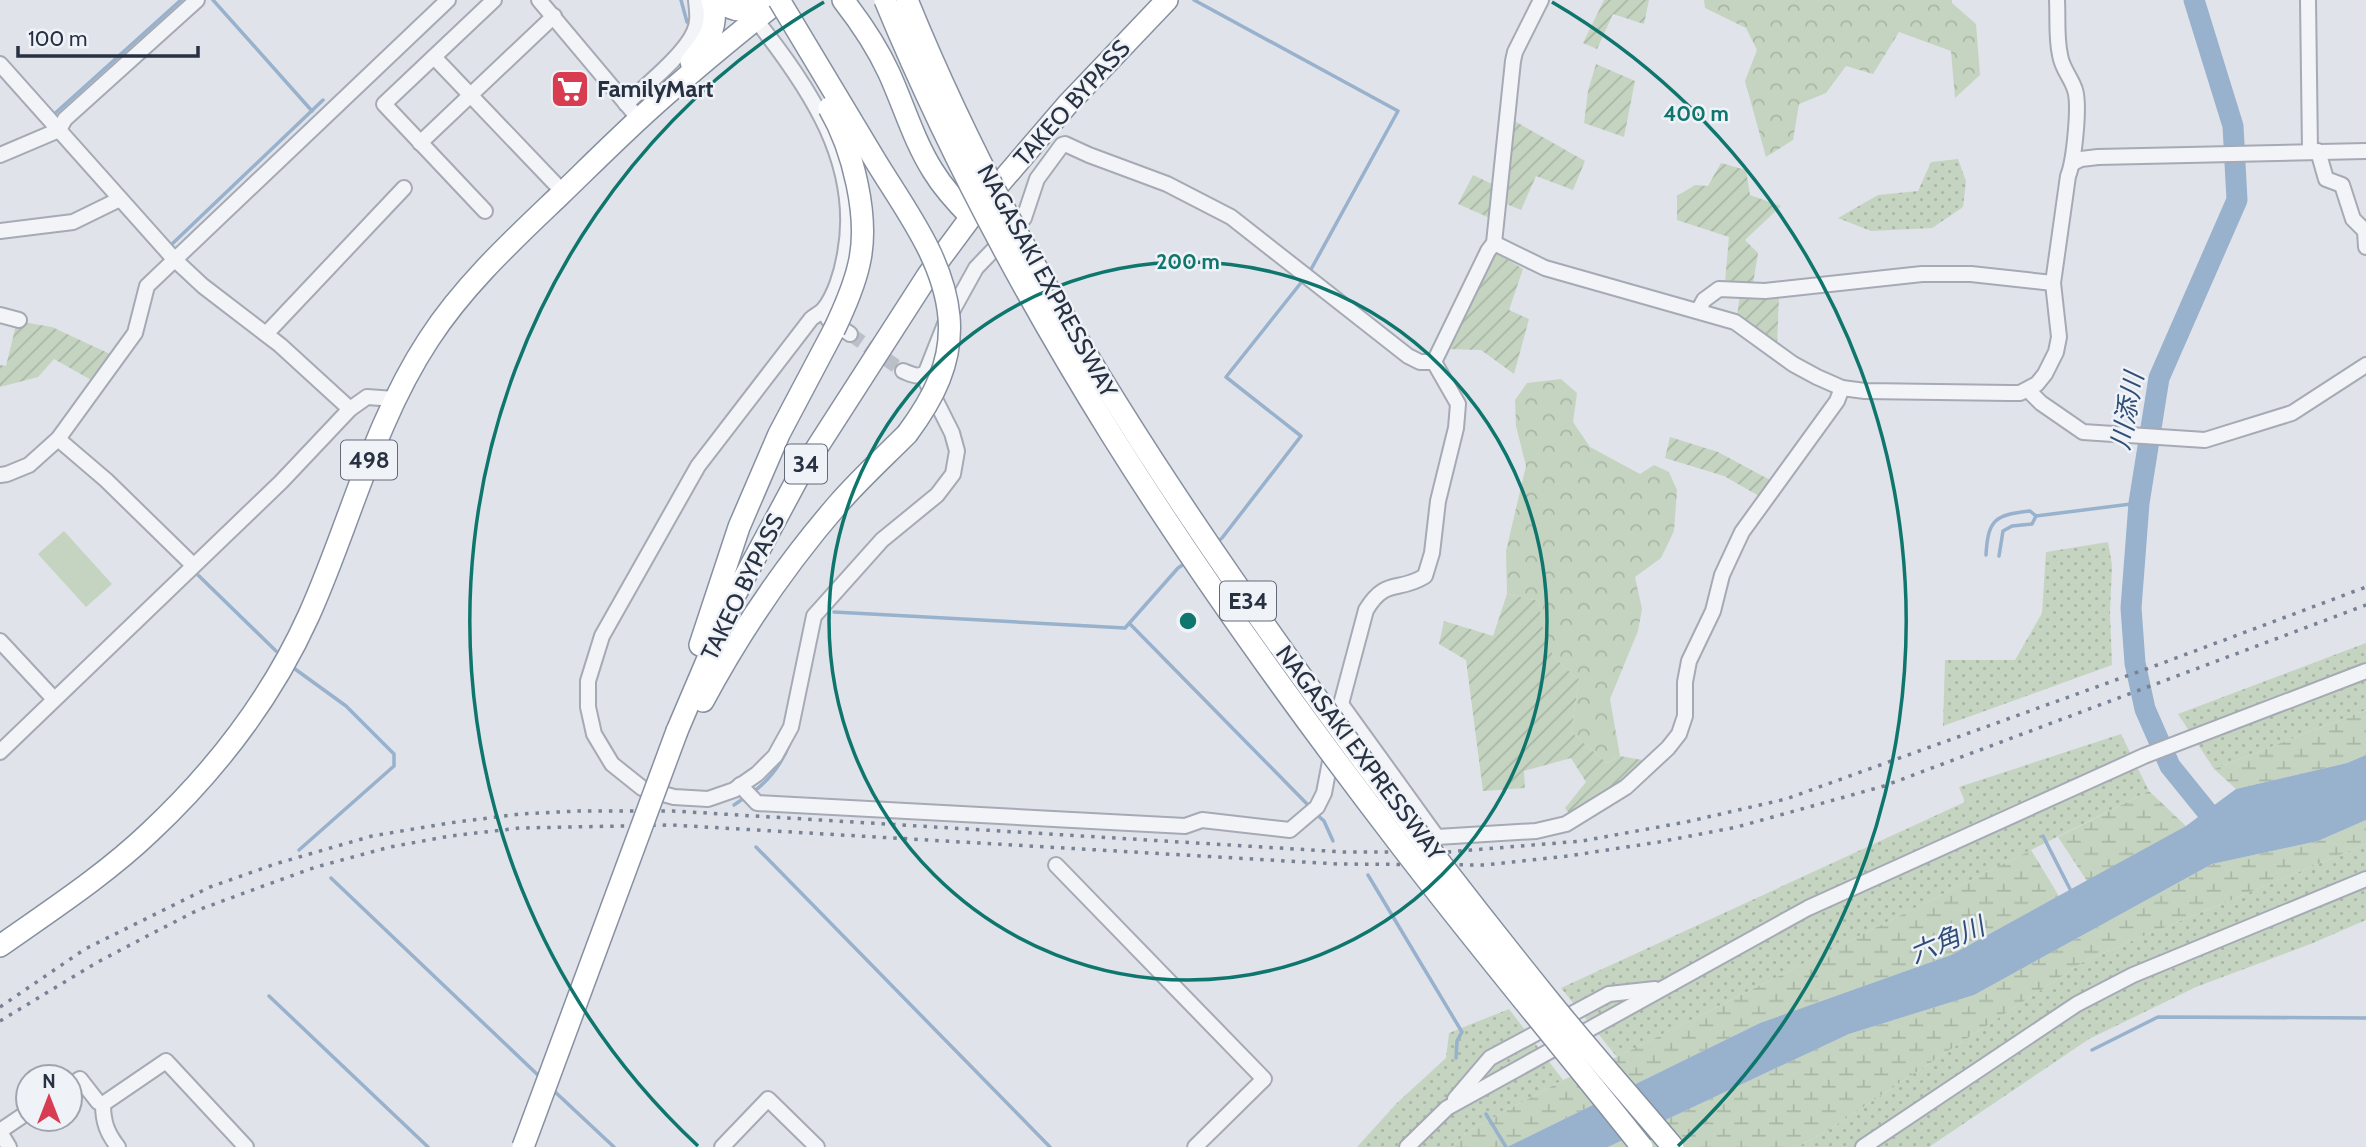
<svg xmlns="http://www.w3.org/2000/svg" width="2366" height="1147" font-family="Cabin,'Noto Sans JP',sans-serif">
<defs>
<pattern id="grass-dots" width="8" height="8" patternUnits="userSpaceOnUse" patternTransform="scale(1.75)"><rect width="8" height="8" fill="#c5d4c0"/><path d="M2 2h.1M6 6h.1" fill="none" stroke="#a9b6a6" stroke-width="1.8" stroke-linecap="round"/></pattern>
<pattern id="forest-crowns" width="20" height="18" patternUnits="userSpaceOnUse" patternTransform="scale(1.75)"><rect width="20" height="18" fill="#c5d4c0"/><path d="M2 6a3 3 0 1 1 6 0M12 15a3 3 0 1 1 6 0" fill="none" stroke="#a9b6a6"/></pattern>
<pattern id="wetland-marsh" width="20" height="14" patternUnits="userSpaceOnUse" patternTransform="scale(1.75)"><rect width="20" height="14" fill="#c5d4c0"/><path d="M1 5h8M5 5V1M11 12h8M15 12V8" fill="none" stroke="#a9b6a6"/></pattern>
<pattern id="garden-furrows" width="10" height="10" patternUnits="userSpaceOnUse" patternTransform="scale(1.75)"><rect width="10" height="10" fill="#c5d4c0"/><path d="M-1 1l2-2M0 10L10 0M9 11l2-2" fill="none" stroke="#a9b6a6"/></pattern>
</defs>
<rect width="100%" height="100%" fill="#e0e3ea"/>
<g fill="url(#grass-dots)">
<polygon points="1958,159 1966,181 1963,207 1932,228 1871,231 1838,218 1878,195 1918,191 1931,162"/>
<polygon points="2108,542 2112,565 2110,613 2112,665 1943,726 1945,660 2015,660 2042,613 2046,552"/>
<polygon points="2366,643 2366,710 2214,769 2178,714"/>
<polygon points="2121,734 2149,791 1617,1057 1561,988 1965,802 1959,787"/>
<polygon points="2366,844 2366,920 2313,943 2196,987 2089,1039 1929,1147 1797,1147 1827,1131 2086,960"/>
<polygon points="1509,1009 1563,1080 1467,1132 1452,1147 1357,1147 1397,1103 1446,1058 1449,1033"/>
</g>
<g fill="url(#forest-crowns)">
<polygon points="1704,0 1952,0 1952,3 1976,24 1980,75 1955,98 1951,51 1899,32 1873,74 1846,66 1826,93 1799,104 1793,140 1766,157 1745,81 1757,50 1746,28 1705,8"/>
<path d="M1561,379l16,14 -4,29 17,25 50,27 14,-9 15,7 8,18 -3,41 -13,27 -26,19 7,32 -4,22 -28,68 10,57 -13,7 -36,-31 8,-53c-34,-25 -36,-38 -40,-78l-32,-7 -1,-43 20,-85 -10,-40 -1,-26 12,-17z"/>
</g>
<g fill="url(#wetland-marsh)">
<polygon points="2366,710 2366,755 2347,763 2236,789 2214,769"/>
<polygon points="2149,791 2186,826 2087,881 2058,837"/>
<polygon points="2366,820 2366,844 2086,960 1827,1131 1797,1147 1608,1147 1849,1034 1974,995 2212,864 2318,841"/>
<polygon points="2031,850 2059,896 1951,955 1760,1023 1507,1147 1452,1147 1467,1132 1563,1080 1617,1057"/>
</g>
<g fill="url(#garden-furrows)">
<polygon points="1604,0 1649,0 1644,24 1613,14 1597,49 1583,43"/>
<polygon points="1596,64 1635,81 1624,137 1584,123 1588,91"/>
<polygon points="1511,119 1585,161 1573,190 1536,176 1521,210 1494,199 1492,219 1458,204 1473,175 1505,190"/>
<polygon points="1721,163 1746,170 1750,195 1781,206 1745,240 1758,253 1751,296 1779,295 1777,346 1737,317 1741,285 1725,282 1729,237 1677,220 1677,196 1695,185 1708,186"/>
<polygon points="1494,251 1523,269 1509,310 1529,319 1514,374 1481,350 1447,349"/>
<polygon points="17,321 52,327 110,354 93,381 54,359 38,377 0,387 0,365 6,366"/>
<polygon points="1670,437 1718,452 1772,481 1759,496 1724,476 1665,458"/>
<path d="M1507,594l32,7c5,40 6,53 40,78l-8,53 36,31 13,-7 22,4 -22,27 -49,29 -6,-8 21,-26 -15,-24 -47,13 1,17 -42,3 -17,-131 -27,-16 5,-23 49,15z"/>
</g>
<polygon fill="#c5d4c0" points="64,531 112,584 86,607 38,554"/>
<polygon fill="#98b1cc" points="2366,755 2366,820 2318,841 2212,864 1974,995 1849,1034 1608,1147 1507,1147 1760,1023 1951,955 2186,826 2236,789 2347,763"/>
<g fill="none" stroke-linecap="round" stroke-linejoin="round">
<g stroke="#98b1cc" stroke-width="3.5">
<polyline points="213,0 312,111"/>
<polyline points="681,0 687,22"/>
<polyline points="1194,0 1398,111 1309,273"/>
<polyline points="51,117 181,0"/>
<polyline points="171,245 323,100"/>
<polyline points="1217,542 1222,538 1301,436 1226,377 1304,279"/>
<path d="M1986,555c2,-36 9,-40 44,-44l6,5 103,-13"/>
<polyline points="1999,556 2003,531 2012,526 2032,524 2036,516"/>
<polyline points="198,575 276,651"/>
<polyline points="834,612 1125,628 1178,568 1187,562"/>
<polyline points="1130,624 1310,807"/>
<polyline points="295,669 346,706 394,754 394,766 299,850"/>
<path d="M753,792c18,-13 29,-29 37,-49"/>
<polyline points="734,805 747,796"/>
<polyline points="1315,813 1324,821 1333,841"/>
<polyline points="2043,836 2072,893"/>
<polyline points="756,847 1050,1147"/>
<polyline points="1368,875 1462,1032 1457,1041 1456,1058"/>
<polyline points="331,878 540,1077"/>
<polyline points="269,996 428,1147"/>
<polyline points="2092,1050 2158,1017 2366,1018"/>
<polyline points="553,1090 614,1147"/>
<polyline points="1486,1114 1506,1147"/>
</g>
<polyline stroke="#98b1cc" stroke-width="21" points="2194,0 2233,126 2237,200 2159,378 2139,503 2131,608 2135,663 2145,709 2170,766 2221,829"/>
<polyline stroke="#bbbfc8" stroke-width="14" stroke-dasharray="14 7" stroke-linecap="butt" points="850,334 903,371"/>
<g stroke="#a5aab4" stroke-width="18">
<g id="minor">
<polyline points="539,0 639,119"/>
<polyline points="2308,0 2310,151"/>
<path d="M756,20c53,67 106,144 89,234 -3,18 -10,41 -21,55 -3,4 -10,7 -13,10l-113,147 -96,170 -14,45v26l6,27 18,30 30,24 32,9 34,2 26,-9 23,-16 18,-18 16,-29 23,-111 68,-76 55,-45 16,-21 4,-23 -5,-18 -29,-58"/>
<polyline points="434,57 563,192"/>
<polyline points="0,64 174,259 203,286 280,345 350,409"/>
<path d="M626,104c19,-18 58,-49 68,-72 5,-10 3,-21 2,-32"/>
<polyline points="420,143 554,16"/>
<polyline points="2318,151 2326,179 2342,185 2353,219 2365,231 2366,247"/>
<polyline points="0,155 59,130 65,119 197,0"/>
<polyline points="2073,163 2081,159 2098,157 2366,151"/>
<polyline points="485,211 384,104 494,0"/>
<polyline points="0,231 73,222 120,199"/>
<path d="M1494,243l51,25 190,54 58,42 24,13 25,11 23,3 145,2h10l17,-9 8,-10 11,-22 3,-15 -6,-54 15,-107c6,-14 12,-71 7,-86 -4,-13 -13,-21 -15,-35 -4,-18 -2,-37 -3,-55"/>
<polyline points="824,309 828,319 850,334"/>
<polyline points="1698,311 1704,300 1719,289 1765,291 1922,274 1971,274 2053,283"/>
<polyline points="0,315 19,320"/>
<polyline points="266,334 404,188"/>
<polyline points="1434,362 1488,251 1494,243 1513,61 1515,52 1541,0"/>
<path d="M903,371c8,3 16,8 23,1l19,-48 31,-56 48,-50 13,-39 25,-34 3,-1 24,11 78,29 64,33 177,139 12,6h14"/>
<polyline points="2028,390 2041,403 2083,432 2205,440 2292,413 2366,365"/>
<polyline points="58,439 106,480 193,565"/>
<polyline points="0,475 7,474 29,465 58,439 135,333 147,286 448,0"/>
<polyline points="0,641 54,699"/>
<polyline points="1341,704 1437,837 1536,831 1566,824 1626,787 1668,748 1679,734 1685,716 1685,682 1689,661 1713,611 1722,575 1742,532 1837,401 1842,388"/>
<polyline points="0,752 281,482 350,409 367,397 395,399"/>
<path d="M740,785l17,18 428,23 17,-6 88,10 27,-23 7,-14 17,-89 25,-94c20,-33 32,-17 59,-34l7,-23 6,-52 18,-73 2,-24 -24,-42"/>
<polyline points="1056,865 1264,1079 1195,1147"/>
<polyline points="70,1085 80,1079 98,1102 103,1104 166,1061 246,1147"/>
<polyline points="1455,1099 1490,1058 1609,994 1655,989"/>
<path d="M103,1104c0,18 4,29 15,43"/>
<polyline points="0,1131 28,1112"/>
<polyline points="0,1132 9,1147"/>
<polyline points="722,1147 768,1099 817,1147"/>
<polyline points="1407,1147 1447,1108 1808,908 2144,756 2366,671"/>
<polyline points="1863,1147 2077,1004 2133,975 2366,879"/>
</g>
</g>
<g stroke="#8690a1" stroke-width="24">
<g id="highway">
<path d="M720,0c16,17 32,9 51,1"/>
<path d="M843,0c18,23 34,47 46,73 15,33 25,68 44,98 11,18 24,32 38,46"/>
<path d="M691,62c16,-19 29,-35 21,-62"/>
<polyline points="700,645 739,527 779,434 834,330"/>
<path d="M703,701c38,-71 84,-138 136,-198 21,-24 45,-46 68,-69"/>
<polyline points="677,731 735,595 800,474 928,275 971,217 1067,105 1167,0"/>
<path d="M0,946c51,-36 105,-71 150,-114 65,-61 122,-135 159,-217 41,-91 64,-191 120,-276 35,-54 84,-99 130,-143 30,-29 60,-59 91,-87 42,-38 86,-74 130,-109"/>
</g>
</g>
<use href="#minor" stroke="#f3f4f8" stroke-width="14"/>
<use href="#highway" stroke="#fff" stroke-width="21"/>
<g stroke="#788295" stroke-width="3.5" stroke-dasharray="3.5 7" stroke-linecap="butt">
<polyline points="0,1007 85,949 210,887 275,864 372,836 449,823 520,814 578,811 673,811 1344,852 1447,852 1582,841 1686,822 1786,799 2160,664 2366,587"/>
<polyline points="0,1021 96,963 151,934 198,910 266,885 316,867 390,847 450,836 520,828 671,825 1338,864 1485,865 1568,856 1659,842 1737,827 1884,786 2366,605"/>
</g>
<g stroke="#8690a1" stroke-width="24" stroke-linecap="butt">
<g id="highway-bridge">
<path d="M779,0c32,53 64,106 96,160 29,48 69,99 74,157 4,45 -16,82 -42,117"/>
<path d="M885,0c127,307 309,576 510,838 80,105 165,206 247,309"/>
<path d="M907,0c84,207 200,398 327,581 99,143 204,282 313,417 41,51 84,99 126,149"/>
<path d="M829,108c24,41 41,110 30,156 -5,23 -15,45 -25,66"/>
<polyline points="523,1147 677,731"/>
</g>
</g>
<use href="#highway-bridge" stroke="#fff" stroke-width="21"/>
</g>
<g fill="none" stroke="#0f766e" stroke-width="3.5">
<circle cx="1188" cy="621" r="359"/>
<path d="M698 1146A718 718 0 0 1 824 2M1552 2A718 718 0 0 1 1678 1146"/>
</g>
<defs>
<g id="supermarket-square" transform="scale(2.0125)"><rect x="-9" y="-9" width="18" height="18" rx="4" fill="#d73c51" stroke="#eff2f7"/><path d="M-6-5.5h2.5l.6 2H6L4.5 2H-2.5L-4.4-4H-6ZM-1.5 3.2a1.3 1.3 0 1 0 .1 0ZM3 3.2a1.3 1.3 0 1 0 .1 0Z" fill="#fff"/></g>
</defs>
<g fill-rule="evenodd">
<use href="#supermarket-square" x="570" y="89"/>
</g>
<g text-anchor="middle" stroke-width="5" stroke-linejoin="round" paint-order="stroke">
<g fill="#eff2f7" stroke="#636b78" stroke-width="2">
<rect x="341" y="440.5" width="56" height="39" rx="5"/>
<rect x="785" y="444.5" width="42" height="39" rx="5"/>
<rect x="1220" y="581.5" width="56" height="39" rx="5"/>
</g>
<g font-size="23" font-weight="bold" fill="#273142">
<text x="369" y="468">498</text>
<text x="806" y="472">34</text>
<text x="1248" y="609">E34</text>
</g>
<g font-size="24" font-weight="bold" fill="#273142" stroke="#eff2f7" text-anchor="start">
<text x="597" y="97">FamilyMart</text>
</g>
<g font-size="24" fill="#273142" stroke="#eff2f7">
<text transform="translate(1072 103) rotate(-48)" y="8">TAKEO BYPASS</text>
<text transform="translate(1047 281) rotate(61)" y="8">NAGASAKI EXPRESSWAY</text>
<text transform="translate(743 587) rotate(-64)" y="8">TAKEO BYPASS</text>
<text transform="translate(1360 753) rotate(53)" y="8">NAGASAKI EXPRESSWAY</text>
</g>
<g font-size="26" font-style="italic" fill="#2e4e79" stroke="#eff2f7">
<text transform="translate(2127 411) rotate(-79)" y="9">川添川</text>
<text transform="translate(1947 940) rotate(-23)" y="9">六角川</text>
</g>
</g>
<circle cx="1188" cy="621" r="10" fill="#0f766e" stroke="#eff2f7" stroke-width="3.5"/>
<g font-size="21" text-anchor="middle" font-weight="bold" fill="#0f766e" stroke="#eff2f7" stroke-width="5" stroke-linejoin="round" paint-order="stroke">
<text x="1696" y="121">400 m</text>
<text x="1188" y="269">200 m</text>
</g>
<g transform="translate(49 1098)"><circle r="33" fill="#eff2f7" stroke="#9fa5af" stroke-width="2"/>
<path d="M0-5L12 26L0 18L-12 26Z" fill="#d73c51"/>
<text y="-10" font-size="19" font-weight="bold" text-anchor="middle" fill="#273142">N</text>
</g>
<path d="M18 46v10h180v-10" fill="none" stroke="#273142" stroke-width="3.5"/>
<text x="28" y="46" font-size="21" fill="#273142" stroke="#eff2f7" stroke-width="5" paint-order="stroke">100 m</text>
</svg>
